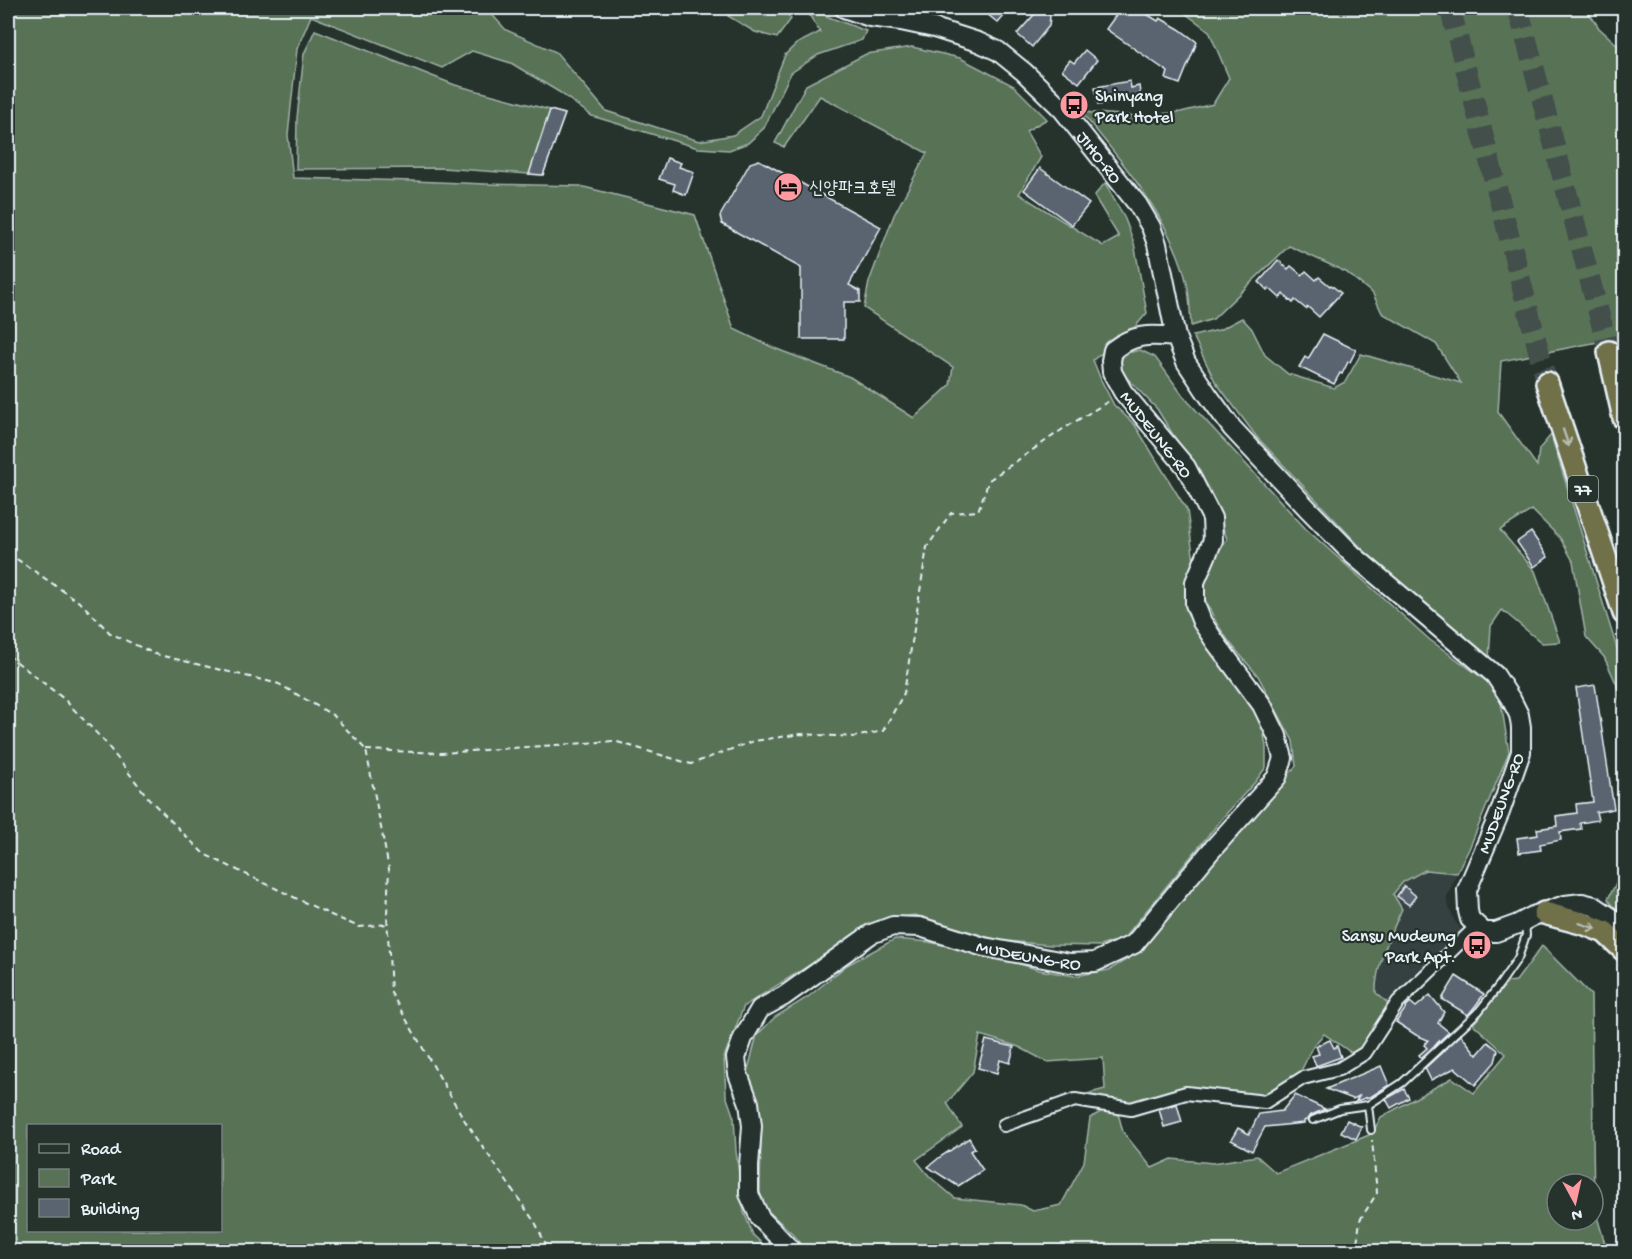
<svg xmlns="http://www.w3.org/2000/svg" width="1632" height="1259" font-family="'Gochi Hand','Poor Story',sans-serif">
<rect width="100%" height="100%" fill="#26332d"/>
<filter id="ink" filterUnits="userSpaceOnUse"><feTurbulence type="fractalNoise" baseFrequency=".0167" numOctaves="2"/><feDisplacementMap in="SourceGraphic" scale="12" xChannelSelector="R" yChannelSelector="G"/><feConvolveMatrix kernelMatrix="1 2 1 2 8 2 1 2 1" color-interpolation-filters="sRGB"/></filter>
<g filter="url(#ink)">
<polygon fill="#364141" points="1425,870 1457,873 1446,899 1454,920 1463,932 1389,1004 1376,993 1375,980 1391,936 1402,909 1393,894 1403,882"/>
<g fill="#597257" stroke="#a0b2a8" stroke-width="1.5" fill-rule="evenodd">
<path d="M8,8h478l20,22 50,22 50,59 93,30 34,-6 28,-19 24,-61 11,-11 24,-12 -15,-24h14l7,8 40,15 -4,9 -44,15 -27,18 -27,55 -16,15 -19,7 -31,-2 -106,-32 -33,-24 -48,-29 -39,-12 -30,17 -131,-52 -14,33 -9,86 5,43 120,3 72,3 95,2 115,29 39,114 40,19 76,29 64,41 36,-33 3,-18 -89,-59 5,-26 25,-67 33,-62 -107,-57 -36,51 -9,-4 31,-58 60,-31 46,-7 48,11 54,28 33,33 -21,12 15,26 -22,37 84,52 16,-9 -25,-41 11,-13 20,36 9,24 13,70 -12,14 -42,33 8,20 13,25 21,20 52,85 7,52 -6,36 3,17 10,22 35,45 26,41 4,24v20l-10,14 -30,33 -102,124 -24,8 -50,-1 -53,-5 -82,-25 -33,5 -138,86 -20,51 2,38 8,23 2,33 8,61 9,23 17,16h-762zM28,1126h192v104h-192z"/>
<polygon points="732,8 782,8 791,19 777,38 755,32 728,16"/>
<polygon points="873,8 951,8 938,19"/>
<path d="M1178,8h408l13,20 25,23v286l-123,24 -3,51 39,54 2,-17 12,-14 73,236v53l-7,-39 -13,-28 -18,-20 -13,-76 -13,-23 -28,-28 -32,20 35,41 25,71 -18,1 -40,-33 -11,16 -2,33 -103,-85 -130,-138 -41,-55 -22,-45 26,-6 23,-12 10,11 13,26 23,19 46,14 11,-6 16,-28 100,29 -25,-39 -54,-31 -9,-19 -27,-22 -57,-26 -76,73 -22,7c-1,-14 -1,-29 -4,-42 -15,-64 -65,-123 -106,-172l54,4 46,-4 32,-8 16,-26 -20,-47z"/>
<polygon points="315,30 455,85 565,114 543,175 442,168 296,169 297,118 304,54"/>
<path d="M1140,350l15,7 29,40 122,132 124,111 69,50 10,62 -40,97 -12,24 -32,-3 -22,12 -10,12 9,15c-11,25 -27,57 -26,84l13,11 -26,42 -11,7 -28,-19 -10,11 -15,30 -36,22 -79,-7 -32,11 -37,2 -30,-5 1,-4 19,-5 -2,-31 -56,4 -28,-15 -39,-12 -7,37 -26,31 15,24 -46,33 14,17 25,21 66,7 12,6 28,-6 23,-43 6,-44 14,-8 14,3 5,19 29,36 20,-9 41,4 44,-7 19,17 93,-38 5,-5 7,-13 71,-39 22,15 32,-39 -33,-30 35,-42 8,-1 26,-35 49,49 3,211 13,45h-802l-12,-17 -25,-23 -8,-14 1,-65 -14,-59 10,-38 18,-18 33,-20 39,-32 48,-26 34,3 66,14 44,14 36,6 34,-6 34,-20 25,-36 108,-126 20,-22 -3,-25 -35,-65 -28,-33 -13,-19 -17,-35 14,-31 13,-19 -18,-47 -52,-83 -30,-31 -11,-14 11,-11zM1557,1184h36v36h-36z"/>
<polygon points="1624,867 1624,918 1621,916 1608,899"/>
</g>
<g fill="#5a6370" stroke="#e8f1f8" stroke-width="1.5">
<polygon points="980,8 1011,8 998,23"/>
<polygon points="1040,8 1050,16 1049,26 1032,47 1017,34"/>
<polygon points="1121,8 1137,8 1158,21 1160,18 1179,29 1197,42 1180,84 1166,79 1168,72 1106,29"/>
<polygon points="1085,50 1097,60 1079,83 1062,70 1070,60 1074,63"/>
<polygon points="1130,81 1131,88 1139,86 1141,99 1098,105 1095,87"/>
<polygon points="550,110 565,114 543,175 529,174"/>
<polygon points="667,158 681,163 679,167 694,172 686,195 673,190 675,184 659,179"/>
<polygon points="759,160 881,227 849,285 860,291 860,302 844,302 844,339 801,339 801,268 722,224 720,216 750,163"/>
<polygon points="1040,168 1089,204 1072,225 1024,190"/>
<polygon points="1278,260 1288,269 1291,266 1302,275 1306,271 1316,280 1319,277 1330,286 1331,285 1341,293 1319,317 1308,307 1306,309 1295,300 1293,303 1283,294 1280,298 1269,288 1267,290 1259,282"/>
<polygon points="1323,334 1356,350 1350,362 1348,362 1342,374 1340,373 1334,384 1299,367 1305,357 1308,359"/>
<polygon points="1531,532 1548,557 1534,567 1517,542"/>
<polygon points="1595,685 1614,809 1596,812 1598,820 1580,823 1581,829 1560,832 1561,840 1540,844 1541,850 1519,853 1517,838 1538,835 1537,829 1557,826 1556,816 1577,813 1576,804 1593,802 1576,688"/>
<polygon points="1404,886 1416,896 1409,905 1397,896"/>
<polygon points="1456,976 1484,994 1476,1005 1468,1015 1442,999"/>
<polygon points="1430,995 1444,1012 1438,1023 1449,1032 1421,1058 1419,1055 1427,1048 1424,1045 1428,1040 1416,1035 1396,1022 1410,1002 1416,1007"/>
<polygon points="1461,1035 1477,1055 1488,1042 1498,1050 1495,1062 1475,1085 1455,1068 1431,1080 1425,1068"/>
<polygon points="986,1040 1014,1047 1010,1063 1000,1060 997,1073 978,1068"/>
<polygon points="1330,1040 1334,1048 1337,1046 1341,1057 1316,1066 1312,1056 1319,1054 1316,1046"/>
<polygon points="1381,1066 1389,1085 1372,1096 1356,1101 1359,1096 1353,1099 1326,1089"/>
<polygon points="1404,1089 1409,1098 1391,1108 1386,1099"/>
<polygon points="1295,1095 1325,1109 1311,1115 1308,1119 1304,1121 1304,1123 1265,1127 1252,1151 1231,1140 1238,1128 1249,1134 1259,1114 1282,1111"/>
<polygon points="1177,1104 1182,1122 1164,1127 1159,1109"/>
<polygon points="1347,1120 1362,1127 1356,1139 1341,1132"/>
<polygon points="969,1138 975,1148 970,1151 983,1170 958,1186 928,1167 940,1157"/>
</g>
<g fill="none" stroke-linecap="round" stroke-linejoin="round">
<g stroke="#43504b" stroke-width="21" stroke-dasharray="21 10" stroke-linecap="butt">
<polyline points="1450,8 1547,383"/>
<polyline points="1518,8 1609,352"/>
</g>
<g stroke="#e8f1f8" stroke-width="10">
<g id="service">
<polyline points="1368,1105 1371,1130"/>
<polyline points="1313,1120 1340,1109 1368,1105 1402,1083 1479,1011 1500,984 1518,958 1526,935 1525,923"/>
</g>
</g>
<g stroke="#e8f1f8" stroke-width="16">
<polyline id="minor" points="1004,1125 1075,1100 1131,1109 1186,1093 1265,1102 1303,1078 1339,1069 1365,1053 1398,1002 1477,926"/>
</g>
<g stroke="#e8f1f8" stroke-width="22">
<g id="secondary">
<path id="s1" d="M844,8l26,9 31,4 33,7 44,14 20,9 26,21 38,37 76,96 13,22 6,17 19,93"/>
<path id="s2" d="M793,1252l-33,-34 -11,-24v-28l3,-40 -3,-23 -11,-29 -2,-16 7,-20 17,-29 24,-13 87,-62 22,-8 27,1 64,20 86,16 25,-1 39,-18 75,-91 68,-76 6,-19 -6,-22 -15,-31 -46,-62 -14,-21 -7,-18v-22l18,-42 -1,-22 -26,-51 -63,-75 -11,-20 -1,-11 2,-11c22,-17 37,-15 63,-13l10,25 22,33 24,33 77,82 44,45 142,120 17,26 7,14 2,12v25l-21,60 -33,78 1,21 2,8 14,13h12l22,-8 15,-8 32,-11 17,-2 12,3 30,20"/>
</g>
</g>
<g stroke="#e8f1f8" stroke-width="26">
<g id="trunk">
<polyline points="1609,352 1624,418"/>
<polyline points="1547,383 1624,613"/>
<polyline points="1544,913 1585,924 1605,932 1624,950"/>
</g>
</g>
<g stroke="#e8f1f8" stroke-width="2" stroke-dasharray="6 4.5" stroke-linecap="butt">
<polyline points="8,553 82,604 110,633 155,654 279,684 334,716 366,750 389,869 387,914 391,993 465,1121 536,1224 549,1252"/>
<polyline points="8,655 64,699 104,741 150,800 204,854 331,915 359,927 387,924"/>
<polyline points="366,750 441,753 614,741 691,764 754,741 801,734 854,737 883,731 904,693 927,547 951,513 978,511 989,480 1063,429 1109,401"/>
<polyline points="1356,1252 1360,1220 1377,1193 1372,1140"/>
</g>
<use href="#service" stroke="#26332d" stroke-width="6"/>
<use href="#minor" stroke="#26332d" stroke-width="12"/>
<use href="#secondary" stroke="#26332d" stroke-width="18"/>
<use href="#trunk" stroke="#70704a" stroke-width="21"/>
</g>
<defs><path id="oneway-shaft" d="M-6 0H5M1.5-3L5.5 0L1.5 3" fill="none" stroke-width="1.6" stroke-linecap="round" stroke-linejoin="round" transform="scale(1.5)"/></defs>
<g stroke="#b8bdb2">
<use href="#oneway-shaft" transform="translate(1566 438) rotate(71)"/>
<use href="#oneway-shaft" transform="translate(1588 926) rotate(18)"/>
</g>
</g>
<defs>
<g id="bus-disc" transform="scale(1.5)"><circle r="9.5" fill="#ff9aa2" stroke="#26332d"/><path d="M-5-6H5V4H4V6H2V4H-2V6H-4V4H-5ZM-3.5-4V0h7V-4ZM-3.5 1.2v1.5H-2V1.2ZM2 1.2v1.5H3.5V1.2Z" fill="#111"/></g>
<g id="hotel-disc" transform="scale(1.5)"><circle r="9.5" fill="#ff9aa2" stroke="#26332d"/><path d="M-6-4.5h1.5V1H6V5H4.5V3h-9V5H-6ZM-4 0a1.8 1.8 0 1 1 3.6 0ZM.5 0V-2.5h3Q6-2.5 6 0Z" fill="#111"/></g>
</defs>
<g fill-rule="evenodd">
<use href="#bus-disc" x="1074" y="105"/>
<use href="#hotel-disc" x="788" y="187"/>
<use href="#bus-disc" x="1477" y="945"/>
</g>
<g text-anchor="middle" stroke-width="4.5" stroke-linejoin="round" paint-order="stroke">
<rect fill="#26332d" stroke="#aeb8bb" stroke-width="1.5" x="1568" y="476" width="30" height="26" rx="4.5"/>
<g font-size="16" font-weight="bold" fill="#e8f1f8">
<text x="1583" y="495">77</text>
</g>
<g font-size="18" fill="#e8f1f8" stroke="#26332d" text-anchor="start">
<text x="1095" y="101">Shinyang<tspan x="1095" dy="21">Park Hotel</tspan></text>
<text x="809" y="193">신양파크호텔</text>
<text x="1456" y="941" text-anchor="end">Sansu Mudeung<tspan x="1456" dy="21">Park Apt.</tspan></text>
</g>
<g font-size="18" fill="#e8f1f8" stroke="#26332d">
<text dy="6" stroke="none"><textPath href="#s1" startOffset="308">JIHO-RO</textPath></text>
<text transform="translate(1157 434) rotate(52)" y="6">MUDEUNG-RO</text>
<text transform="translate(1500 803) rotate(-70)" y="6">MUDEUNG-RO</text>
<text dy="6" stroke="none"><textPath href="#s2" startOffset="564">MUDEUNG-RO</textPath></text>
</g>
</g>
<rect width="1632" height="1259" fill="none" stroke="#26332d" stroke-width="30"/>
<rect x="15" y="15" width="1602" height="1229" fill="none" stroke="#e8f1f8" stroke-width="2" filter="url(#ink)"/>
<rect x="27" y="1124" width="195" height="108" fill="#26332d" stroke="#747f7e" stroke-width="1.5"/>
<rect x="39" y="1144" width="30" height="9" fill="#26332d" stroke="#747f7e" stroke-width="1.5"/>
<text x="81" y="1154" font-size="18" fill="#e8f1f8">Road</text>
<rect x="39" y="1169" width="30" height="18" fill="#597257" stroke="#747f7e" stroke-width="1.5"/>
<text x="81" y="1184" font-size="18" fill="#e8f1f8">Park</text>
<rect x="39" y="1199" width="30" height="18" fill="#5a6370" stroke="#747f7e" stroke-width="1.5"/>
<text x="81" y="1214" font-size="18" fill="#e8f1f8">Building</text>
<g transform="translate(1575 1202) rotate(172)"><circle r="28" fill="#26332d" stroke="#747f7e" stroke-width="1.5"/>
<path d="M0-4.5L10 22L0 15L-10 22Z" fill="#ff9aa2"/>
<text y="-9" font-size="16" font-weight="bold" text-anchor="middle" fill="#e8f1f8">N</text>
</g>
</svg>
